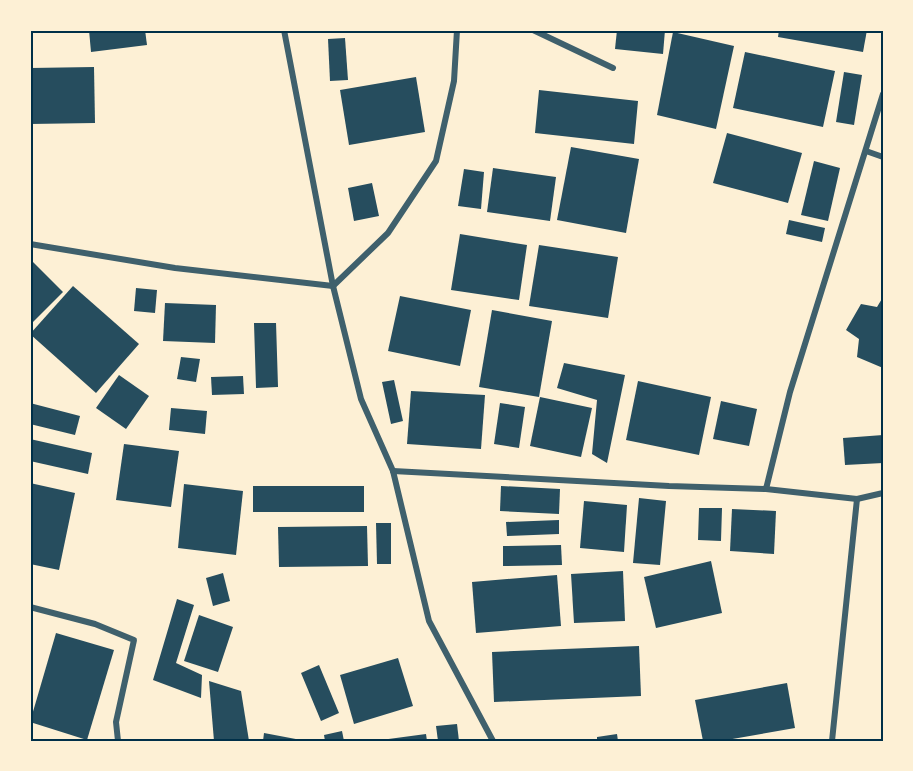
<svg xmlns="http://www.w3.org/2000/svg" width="913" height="771" font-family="'IBM Plex Sans',sans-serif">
<rect width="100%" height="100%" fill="#fdf0d5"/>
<g fill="#264d5e">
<polygon points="89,30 145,30 147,45 91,52"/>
<polygon points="617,30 665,30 663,54 615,49"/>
<polygon points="779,30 867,30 863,52 778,37"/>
<polygon points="673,32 734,46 716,129 657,115"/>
<polygon points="345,38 348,80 330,81 328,39"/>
<polygon points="745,52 835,71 823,127 733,108"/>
<polygon points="94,67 95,123 30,124 30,68"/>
<polygon points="844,72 862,75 854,125 836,122"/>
<polygon points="416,77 425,132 349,145 340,90"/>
<polygon points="539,90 638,101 634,144 535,133"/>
<polygon points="727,133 802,153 788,203 713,183"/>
<polygon points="571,147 639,159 626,233 557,220"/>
<polygon points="814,161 840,168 828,221 801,215"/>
<polygon points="493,168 556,177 550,221 487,212"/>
<polygon points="464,169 484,172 481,209 458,206"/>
<polygon points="372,183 379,216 354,221 348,188"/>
<polygon points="789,220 825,228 822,242 786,234"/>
<polygon points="460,234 527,245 519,300 451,290"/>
<polygon points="539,245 618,257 608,318 529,306"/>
<polygon points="30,259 63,292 30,325"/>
<polygon points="73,286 139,344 96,393 30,334"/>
<polygon points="136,288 157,290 155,313 134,311"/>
<polygon points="400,296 471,310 460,366 388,351"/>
<polygon points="883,297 883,368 857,357 859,339 846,330 861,304 877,307"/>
<polygon points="165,303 216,305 215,343 163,341"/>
<polygon points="492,310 552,321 539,397 479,387"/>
<polygon points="254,323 276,323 278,387 256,388"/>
<polygon points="181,357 200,359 196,382 177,379"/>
<polygon points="564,363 625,375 607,463 592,454 597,400 557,388"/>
<polygon points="119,375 149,396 126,429 96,408"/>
<polygon points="243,376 244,394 212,395 211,377"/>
<polygon points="394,380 403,421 391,424 382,382"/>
<polygon points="638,381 711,397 699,455 626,440"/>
<polygon points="411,391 485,395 481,449 407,444"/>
<polygon points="540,397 592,408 581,457 530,446"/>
<polygon points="721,401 757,409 749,446 713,439"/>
<polygon points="30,403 80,416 75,435 30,424"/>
<polygon points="500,403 525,407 519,448 494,444"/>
<polygon points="171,408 207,411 205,434 169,430"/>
<polygon points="883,435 883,463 845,465 843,438"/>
<polygon points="30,439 92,453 88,474 30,461"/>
<polygon points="124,444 179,451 171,507 116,500"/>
<polygon points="30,483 75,493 59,570 30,564"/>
<polygon points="184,484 243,491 236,555 178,548"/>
<rect x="253" y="486" width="111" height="26"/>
<polygon points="501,486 560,489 559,514 500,511"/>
<polygon points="639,498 666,501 660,565 633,563"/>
<polygon points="584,501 627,505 624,552 580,548"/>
<polygon points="699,508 722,508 721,541 698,540"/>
<polygon points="732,509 776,511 774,554 730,551"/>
<polygon points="559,520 559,534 507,536 506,522"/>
<polygon points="376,523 391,523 391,564 377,564"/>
<polygon points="367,526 368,566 279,567 278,527"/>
<polygon points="561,545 562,565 503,566 503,546"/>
<polygon points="711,561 722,613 656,628 644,577"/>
<polygon points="623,571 625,621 574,623 571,574"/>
<polygon points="223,573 230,601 213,606 206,578"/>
<polygon points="557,575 561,626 476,633 472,582"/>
<polygon points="177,599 194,605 176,663 202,675 201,698 153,680"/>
<polygon points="199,615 233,627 218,672 184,661"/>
<polygon points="56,633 114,650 87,740 30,722"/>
<polygon points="639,646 641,696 494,702 492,652"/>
<polygon points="398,658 413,706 354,724 340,675"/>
<polygon points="319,665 339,713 321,721 301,673"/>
<polygon points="209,681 241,691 249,741 214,741"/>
<polygon points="787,683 795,728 721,741 703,741 695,700"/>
<polygon points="457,724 459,741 438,741 436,726"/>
<polygon points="342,731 344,741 325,741 324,735"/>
<polygon points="264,733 301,740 301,741 263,741"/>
<polygon points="426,734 427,741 381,741 381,740"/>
<polygon points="617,734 618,741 597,741 597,737"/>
</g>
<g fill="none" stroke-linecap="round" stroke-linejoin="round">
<g stroke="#3f606c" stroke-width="6">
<polyline points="284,30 333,286 361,399 393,471 429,621 493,741"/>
<polyline points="533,30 613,68"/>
<polyline points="866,151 883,157"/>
<polyline points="30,244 175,268 333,286 388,233 436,161 454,81 457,30"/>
<polyline points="393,471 669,486 766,489 857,499 883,493"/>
<polyline points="766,489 790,392 883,94"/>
<polyline points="30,607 95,624 134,640 116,722 118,741"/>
<polyline points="832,741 857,499"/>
</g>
</g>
<rect width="913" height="771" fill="none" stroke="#fdf0d5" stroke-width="63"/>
<rect x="32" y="32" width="850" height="708" fill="none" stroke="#003049" stroke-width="2"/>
</svg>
